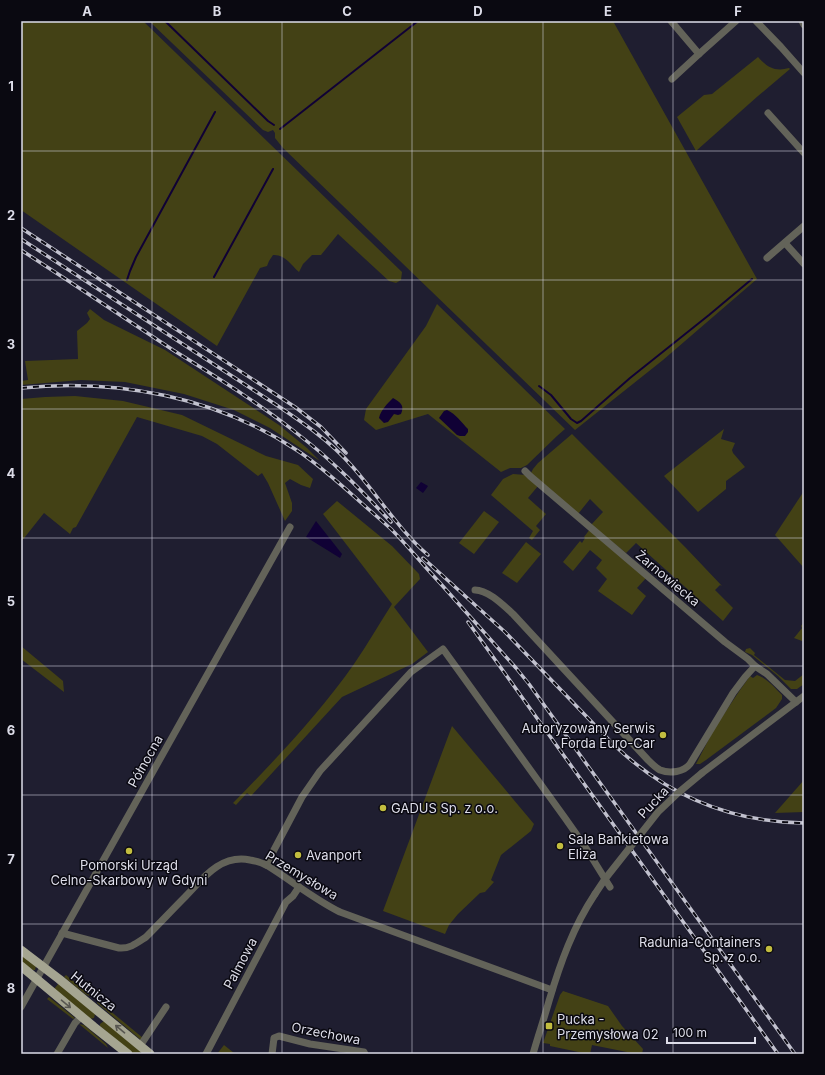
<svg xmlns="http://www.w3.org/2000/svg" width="825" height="1075" font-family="Inter,sans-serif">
<rect width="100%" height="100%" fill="#1f1e30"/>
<g fill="#434115">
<path d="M21,21h122l259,251 -1,8 -5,3 -7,-2 -51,-47 -17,21h-9l-9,9 -4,8c-8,-7 -14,-18 -26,-17l-4,6 -2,5 -7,2 -43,78 -196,-136z"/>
<polygon points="149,21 613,21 757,279 663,360 575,430 283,148 275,138 275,133 273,130 268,132 263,130"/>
<path d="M758,57c9,10 17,15 31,11l1,1 -32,27 -62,55 -19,-34 27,-22 8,-1z"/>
<polygon points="437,304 565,429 557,436 527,465 521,468 510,468 501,472 428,414 376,430 364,420 366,409 426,326"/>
<polygon points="90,309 104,320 165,350 279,425 307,448 320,461 270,428 234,410 184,394 125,382 81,380 21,385 21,381 28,380 25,361 78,359 77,331 87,323 90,319 87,313"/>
<polygon points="75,396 123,401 182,415 266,456 298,465 313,479 310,488 301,485 290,479 285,483 292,503 292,511 285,521 268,483 262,473 258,476 217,444 202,436 137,417 76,527 73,528 70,534 44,513 21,542 21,399 45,397"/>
<polygon points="724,429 721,439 735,443 732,450 733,453 745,467 726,481 726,489 698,512 664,476"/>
<polygon points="572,434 686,548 722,586 720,585 715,590 733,608 723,621 636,543 626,553 591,525 603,512 590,499 578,514 531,473 533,469 538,463"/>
<polygon points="513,474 526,475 538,486 528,498 546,514 536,526 540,530 532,540 529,538 533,531 491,495 503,479"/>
<polygon points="804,491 804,568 775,535"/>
<path d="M337,501l55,45 27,28 1,5 -26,28 34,45 -16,12 -70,33 -91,99 -4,-3 -11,12 -3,-2c43,-44 86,-89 121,-139 13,-19 25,-40 38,-60l-69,-90z"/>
<polygon points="484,511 499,522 474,554 459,543"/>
<polygon points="590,529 647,577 637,588 646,596 632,615 598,591 607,579 596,568 602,560 590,550 573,571 563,562 580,541 582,543 585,538 584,537"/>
<polygon points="526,542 541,554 517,583 502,573"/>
<polygon points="804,622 804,638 802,641 794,638 802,628 801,626"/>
<polygon points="21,646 63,681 64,692 21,659"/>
<polygon points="750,648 755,653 754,655 785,680 795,681 804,674 804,684 797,689 791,689 778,676 752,655 745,652 746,649"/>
<path d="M757,675c10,3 18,13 25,20v4l-6,9 -70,52 -6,4h-4l18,-35 26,-39 10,-14 3,2z"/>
<polygon points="452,726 534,824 531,831 501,855 491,880 494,882 485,892 480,893 458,914 449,925 445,934 383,911"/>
<polygon points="804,780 804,812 775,813"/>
<polygon points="21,954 36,966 35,970 33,970 21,962"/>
<polygon points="66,975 90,995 89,996 85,994 64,977"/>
<polygon points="59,983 95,1014 94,1018 90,1019 54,989"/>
<polygon points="563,991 608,1006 622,1026 643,1049 642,1054 637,1054 592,1045 590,1054 588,1054 550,1046 550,1044 543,1043 560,995"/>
<polygon points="49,997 75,1018 73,1019 47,999"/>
<polygon points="97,1000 143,1038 141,1040 97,1003"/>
<polygon points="104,1021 144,1054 133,1054 100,1026 100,1024"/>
<polygon points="79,1024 84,1025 106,1044 108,1048"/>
<polygon points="224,1045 234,1053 233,1054 217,1054"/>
</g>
<g fill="#100135">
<path d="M393,398c7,4 12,7 8,16l-3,1 -4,-1 -6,8 -4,1 -5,-5c2,-8 8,-14 14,-20z"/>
<path d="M447,410c9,4 15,13 21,19v3l-3,4h-5l-3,-1 -18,-17 5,-7z"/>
<polygon points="421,482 428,486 426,489 423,493 416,488"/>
<polygon points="316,521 342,554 340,558 306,537"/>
</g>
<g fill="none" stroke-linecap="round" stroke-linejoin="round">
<g stroke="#100135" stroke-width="2">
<polyline points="165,21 268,121 274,125"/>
<polyline points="280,129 418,21"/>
<polyline points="214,277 273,169"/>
<polyline points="127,280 130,271 136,257 215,112"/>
<polyline points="539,386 551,395 571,419 577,423 581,421 630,378 709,315 752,279"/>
</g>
<g stroke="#636359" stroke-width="7">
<polyline points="671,21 699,54"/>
<polyline points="756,21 781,47 804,73"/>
<polyline points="802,21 804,25"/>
<polyline points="672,79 699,54 736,21"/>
<polyline points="768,113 804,153"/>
<polyline points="785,243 804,264"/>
<polyline points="767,258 804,226"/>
<polyline points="525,471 530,476 725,642 748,659 755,666 767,674 796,702"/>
<path d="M475,590c13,0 28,15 38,24l135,146c4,4 8,8 12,10 10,4 24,2 30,-6l43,-71 12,-16 10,-11"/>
<polyline points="702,773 804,696"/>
<polyline points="266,865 302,797 320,771 411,672 443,649 565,818 584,845 610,887"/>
<path d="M62,933l57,15c11,1 18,-5 27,-11 13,-13 26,-27 39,-40 18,-19 36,-43 65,-37 6,1 13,3 18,6 24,15 46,33 72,46l212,78"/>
<polyline points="21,1007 290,527"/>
<polyline points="140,1046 166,1007"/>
<polyline points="57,1054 75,1023 81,1017"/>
<polyline points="206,1054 286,902 293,896 299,887"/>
<polyline points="272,1054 274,1038 279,1036 310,1044 364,1052 365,1054"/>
<path d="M533,1054c5,-18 11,-35 16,-53 11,-37 24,-74 46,-107"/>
</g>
<g stroke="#a5a591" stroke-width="9">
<polyline points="21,950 59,979 150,1054"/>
<polyline points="21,966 94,1027 128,1054"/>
</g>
<g stroke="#c1c1ce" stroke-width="3.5">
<g id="rail">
<polyline points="21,228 295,407 321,427 346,453"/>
<path d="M21,239l254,165c27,18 55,37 76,61 26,29 47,64 77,90"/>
<path d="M21,250c51,33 102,67 152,100 43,27 86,53 126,85 34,26 63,56 92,87"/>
<path d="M21,388c96,-10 196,9 277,63 21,14 40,31 59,48 11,10 23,20 34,30 17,17 32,36 49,54 25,28 51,57 76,85l13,16 266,370"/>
<path d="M423,558l82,74 108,112c53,51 118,78 191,79"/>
<polyline points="468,622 778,1054"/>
</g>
</g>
<use href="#rail" stroke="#0a0911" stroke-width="2" stroke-dasharray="6" stroke-linecap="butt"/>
<polyline stroke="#636359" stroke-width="7" points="595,894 605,879 658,812 678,793 702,773"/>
</g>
<defs><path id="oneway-shaft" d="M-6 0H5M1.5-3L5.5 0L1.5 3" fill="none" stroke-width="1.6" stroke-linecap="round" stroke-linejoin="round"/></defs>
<g stroke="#585751">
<use href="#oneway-shaft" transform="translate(66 1004) rotate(40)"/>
<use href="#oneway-shaft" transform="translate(120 1029) rotate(-140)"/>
</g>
<path fill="none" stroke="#dddde9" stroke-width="1" stroke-opacity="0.55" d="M152,21v1033M282,21v1033M412,21v1033M543,21v1033M673,21v1033M21,151h783M21,280h783M21,409h783M21,538h783M21,666h783M21,795h783M21,924h783"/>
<g fill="#c2bd3f" stroke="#0a0911" stroke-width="1.5">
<circle cx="663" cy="735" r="4"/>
<circle cx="383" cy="808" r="4"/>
<circle cx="560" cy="846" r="4"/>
<circle cx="129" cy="851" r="4"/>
<circle cx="298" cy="855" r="4"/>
<circle cx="769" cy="949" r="4"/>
<rect x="545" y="1022" width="8" height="8" rx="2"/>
</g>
<g text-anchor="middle" stroke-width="3" stroke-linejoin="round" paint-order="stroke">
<g font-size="13" fill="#dddde9" stroke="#0a0911">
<text transform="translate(668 578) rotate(40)" y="5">Żarnowiecka</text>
<text transform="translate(145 761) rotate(-61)" y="5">Północna</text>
<text transform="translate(653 802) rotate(-47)" y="5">Pucka</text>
<text transform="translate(302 875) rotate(31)" y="5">Przemysłowa</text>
<text transform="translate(240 963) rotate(-62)" y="5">Palmowa</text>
<text transform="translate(94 991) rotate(39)" y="5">Hutnicza</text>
<text transform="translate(326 1033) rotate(11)" y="5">Orzechowa</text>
</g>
<g font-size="13" fill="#dddde9" stroke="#0a0911" text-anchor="start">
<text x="655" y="733" text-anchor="end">Autoryzowany Serwis<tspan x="655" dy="15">Forda Euro-Car</tspan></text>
<text x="391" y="813">GADUS Sp. z o.o.</text>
<text x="568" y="844">Sala Bankietowa<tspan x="568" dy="15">Eliza</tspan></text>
<text x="306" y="860">Avanport</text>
<text x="129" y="870" text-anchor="middle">Pomorski Urząd<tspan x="129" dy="15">Celno-Skarbowy w Gdyni</tspan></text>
<text x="761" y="947" text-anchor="end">Radunia-Containers<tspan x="761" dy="15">Sp. z o.o.</tspan></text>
<text x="557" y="1024">Pucka -<tspan x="557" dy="15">Przemysłowa 02</tspan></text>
</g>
</g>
<rect width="825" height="1075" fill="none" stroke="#0a0911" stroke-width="44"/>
<path d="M667 1037v6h88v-6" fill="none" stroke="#dddde9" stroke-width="2"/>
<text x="673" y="1037" font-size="12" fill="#dddde9" stroke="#0a0911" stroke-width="3" paint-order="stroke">100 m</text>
<rect x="22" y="22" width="781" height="1031" fill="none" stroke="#dddde9" stroke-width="1.5"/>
<g font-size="13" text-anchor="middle" font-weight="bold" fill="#dddde9">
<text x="87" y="16">A</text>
<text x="217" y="16">B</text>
<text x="347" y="16">C</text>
<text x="478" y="16">D</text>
<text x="608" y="16">E</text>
<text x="738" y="16">F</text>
<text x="11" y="91">1</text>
<text x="11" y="220">2</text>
<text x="11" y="349">3</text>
<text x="11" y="478">4</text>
<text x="11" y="606">5</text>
<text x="11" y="735">6</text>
<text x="11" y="864">7</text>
<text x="11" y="993">8</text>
</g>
</svg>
